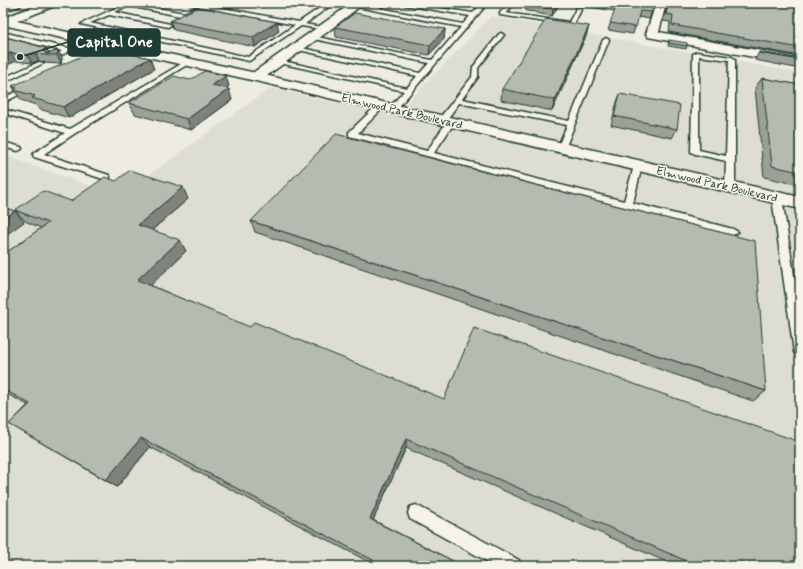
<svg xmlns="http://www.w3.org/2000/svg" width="803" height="569" font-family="Mynerve,sans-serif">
<rect width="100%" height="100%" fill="#eeece1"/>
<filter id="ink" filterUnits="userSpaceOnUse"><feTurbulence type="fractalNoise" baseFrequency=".025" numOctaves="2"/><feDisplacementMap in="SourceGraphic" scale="8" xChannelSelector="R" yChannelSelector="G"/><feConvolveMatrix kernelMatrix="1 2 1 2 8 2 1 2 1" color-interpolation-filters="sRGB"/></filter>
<g filter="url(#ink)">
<g fill="#ddddd2">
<polygon points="3,3 42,3 12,14 3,12"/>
<polygon points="491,16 800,73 800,566 3,566 3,155 119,196 271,88 394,116"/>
</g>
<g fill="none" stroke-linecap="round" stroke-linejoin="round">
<g stroke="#1f3d34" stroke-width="3">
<g id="lane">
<polygon points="18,3 20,4 20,6 3,11 3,5"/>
<polygon points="119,3 131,3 184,13 195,8 198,10 185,17 129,6 114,12 170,24 171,25 168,27 109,15 90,23 248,57 295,25 182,3 194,3 299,22 327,3 334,3 305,24 327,28 327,30 301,26 249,61 81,24 122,5"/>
<polygon points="379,3 386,3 379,8 463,24 470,16 393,3 406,3 473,13 482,3 488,3 395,111 389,111 388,109 404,91 275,62 278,60 407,88 417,76 294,49 297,47 420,73 429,63 309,38 312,36 432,60 461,27 352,6 355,4 373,7"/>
<polygon points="509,3 514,4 506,13 569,22 577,7 582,8 574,24 571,26 500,15 500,13"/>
<polygon points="7,33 67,48 86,39 91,40 60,56 57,54 62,51 8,37 3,39 3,35"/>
<polygon points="501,33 504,35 478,68 478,77 462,99 569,121 603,40 606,38 609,40 564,151 558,151 557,149 567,125 459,103 445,122 442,122 438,120 472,77 473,67 499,34"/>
<polygon points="111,44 116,45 87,60 82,59"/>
<path d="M696,52l36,5 3,2v128l-5,3 -5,-3 1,-26 -31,-7 -4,-2 2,-98zM699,56l30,4 -3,96 -27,-6z"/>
<polygon points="188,60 190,61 190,63 74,134 44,154 109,175 110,177 109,179 103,179 34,157 33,155 34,153 65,133 3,113 3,109 70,129"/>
<polygon points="39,62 44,63 3,83 3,78"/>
<polygon points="30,85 32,86 32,88 3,103 3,98"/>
<polygon points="378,104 384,104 385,106 358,133 427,151 448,120 454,120 455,122 434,153 624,201 634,166 635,164 641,164 642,166 633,203 733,229 738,232 733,235 349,136 349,132"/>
<polygon points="3,142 21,147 22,149 18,151 3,147"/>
<polygon points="777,195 782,198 800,313 800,357 796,356 794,352 772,198"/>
<polygon points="416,505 519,560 521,566 496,566 410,519 408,513 410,507"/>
</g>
</g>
<g stroke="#1f3d34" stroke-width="3">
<g id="street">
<polygon points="352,3 364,3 326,33 261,80 251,80 249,77 251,74"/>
<polygon points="506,3 518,3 511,7 507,6"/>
<polygon points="656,3 666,3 659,32 800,58 800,66 648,37 646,34"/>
</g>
</g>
<g stroke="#1f3d34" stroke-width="3">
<polygon id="secondary" points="43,3 58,3 57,5 17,21 256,73 800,197 800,209 256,81 3,25 3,18"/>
</g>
<use href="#lane" fill="#f7f3e8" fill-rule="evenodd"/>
<use href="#street" fill="#f7f3e8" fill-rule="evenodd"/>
<use href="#secondary" fill="#f7f3e8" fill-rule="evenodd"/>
</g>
<g fill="#9ca197" stroke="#1f3d34">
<polygon points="526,3 560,3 552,16 536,13 536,12 526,11 526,9 525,9"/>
<polygon points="563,3 655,3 649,19 638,17 633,34 608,30 615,11"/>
<polygon points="668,3 695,3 702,4 800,10 800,56 669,32 670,22 663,21"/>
<polygon points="170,21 279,31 255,47 174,30"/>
<polygon points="589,26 586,36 552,111 501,100 502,89"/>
<polygon points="335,27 445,29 444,39 429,55 336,37"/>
<polygon points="3,37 46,48 49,53 58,51 62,58 61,64 45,63 44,62 39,61 32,63 16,61 3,67"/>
<polygon points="669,40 687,46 686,49 668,46"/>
<polygon points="759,52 800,59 800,69 755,60"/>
<polygon points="154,69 69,118 39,109 36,105 21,100 12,86"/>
<polygon points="762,78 800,85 800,185 764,177 755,88"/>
<polygon points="190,80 229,86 226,89 232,100 191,130 135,114 129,103"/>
<polygon points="620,94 677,129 672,138 611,125 617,102"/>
<polygon points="116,181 188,199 152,230 186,251 150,285 800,566 676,566 406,448 373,520 463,566 371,563 150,447 117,487 9,424 28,405 3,392 3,255 41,228 25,221 15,210 71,201"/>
<polygon points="251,221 766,391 753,401 255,232"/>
</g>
<g fill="#7f837b" stroke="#1f3d34">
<polygon points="558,3 560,3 552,16 553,9"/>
<polygon points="277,22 279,31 255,47 253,37"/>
<polygon points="589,26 586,36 552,111 555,100"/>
<polygon points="445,29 444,39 429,55 430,45"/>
<polygon points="46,48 50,55 46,55 43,50"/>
<polygon points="58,51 62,58 61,64 57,55"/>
<polygon points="10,53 16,61 3,67 3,56"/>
<polygon points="35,53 39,61 32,63 27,55"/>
<polygon points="150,58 154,69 69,118 63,107"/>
<polygon points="226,76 229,86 215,96 212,85"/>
<polygon points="229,89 232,100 191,130 187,119"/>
<polygon points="183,187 188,199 145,236 138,225"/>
<polygon points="15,211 24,222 3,237 3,219"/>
<polygon points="180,240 186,251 145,291 137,280"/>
<polygon points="141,438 150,447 117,487 106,480"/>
<polygon points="406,439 406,448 371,525 370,519"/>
</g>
<g fill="#b5bbb0" stroke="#1f3d34">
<polygon points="528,3 558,3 553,9 537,7 538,6 527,4"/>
<polygon points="610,3 655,3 652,12 640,11 636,27 610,23 617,4"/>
<polygon points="669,3 695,3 702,4 704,3 781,3 800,8 800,48 672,25 673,15 666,14"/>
<polygon points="198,7 277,22 253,37 170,21"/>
<polygon points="355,13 445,29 430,45 335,27"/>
<polygon points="546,19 589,26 555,100 502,89"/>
<polygon points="3,37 5,37 46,48 43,50 46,54 58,51 57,55 41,55 40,54 35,53 27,55 10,53 3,56"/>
<polygon points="669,40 687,43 687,46 669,43"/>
<polygon points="109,49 150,58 63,107 32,98 35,96 14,90 17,88 12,86 89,53 98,53"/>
<polygon points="759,52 800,59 800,60 759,53"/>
<polygon points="205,71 226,76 212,85 229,89 187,119 129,103 174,76 190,80"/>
<polygon points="762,78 800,85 800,172 772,166"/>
<polygon points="620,94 680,105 677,129 614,116"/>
<polygon points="336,134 755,241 766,391 251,221"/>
<polygon points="130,170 183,187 138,225 180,240 137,280 250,327 254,322 444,399 474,328 800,442 800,566 698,566 406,439 370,519 463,566 370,566 373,560 141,438 106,480 9,424 30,404 3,389 3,255 48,223 15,210 43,191 71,201 105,177 116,181"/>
<polygon points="3,207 15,211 3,219"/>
</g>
</g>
<g text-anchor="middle" stroke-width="3" stroke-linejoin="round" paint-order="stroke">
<g font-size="12" fill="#1f3d34" stroke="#f7f3e8">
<text transform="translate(402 111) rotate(13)" y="4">Elmwood Park Boulevard</text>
<text transform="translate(717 184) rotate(13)" y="4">Elmwood Park Boulevard</text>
</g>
</g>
<path fill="none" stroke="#1f3d34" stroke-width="1.5" d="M20 57L68 42"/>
<circle fill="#1f3d34" stroke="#f7f3e8" stroke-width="1.5" cx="20" cy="57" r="4"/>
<rect fill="#1f3d34" stroke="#1f3d34" stroke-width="1.5" x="68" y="29" width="92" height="27" rx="4"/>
<g font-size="15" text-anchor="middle" font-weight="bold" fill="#fff">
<text x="114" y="47">Capital One</text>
</g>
<rect width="803" height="569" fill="none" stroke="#f7f3e8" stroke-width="16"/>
<rect x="8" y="8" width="787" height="553" fill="none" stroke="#1f3d34" stroke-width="1.5" filter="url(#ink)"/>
</svg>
